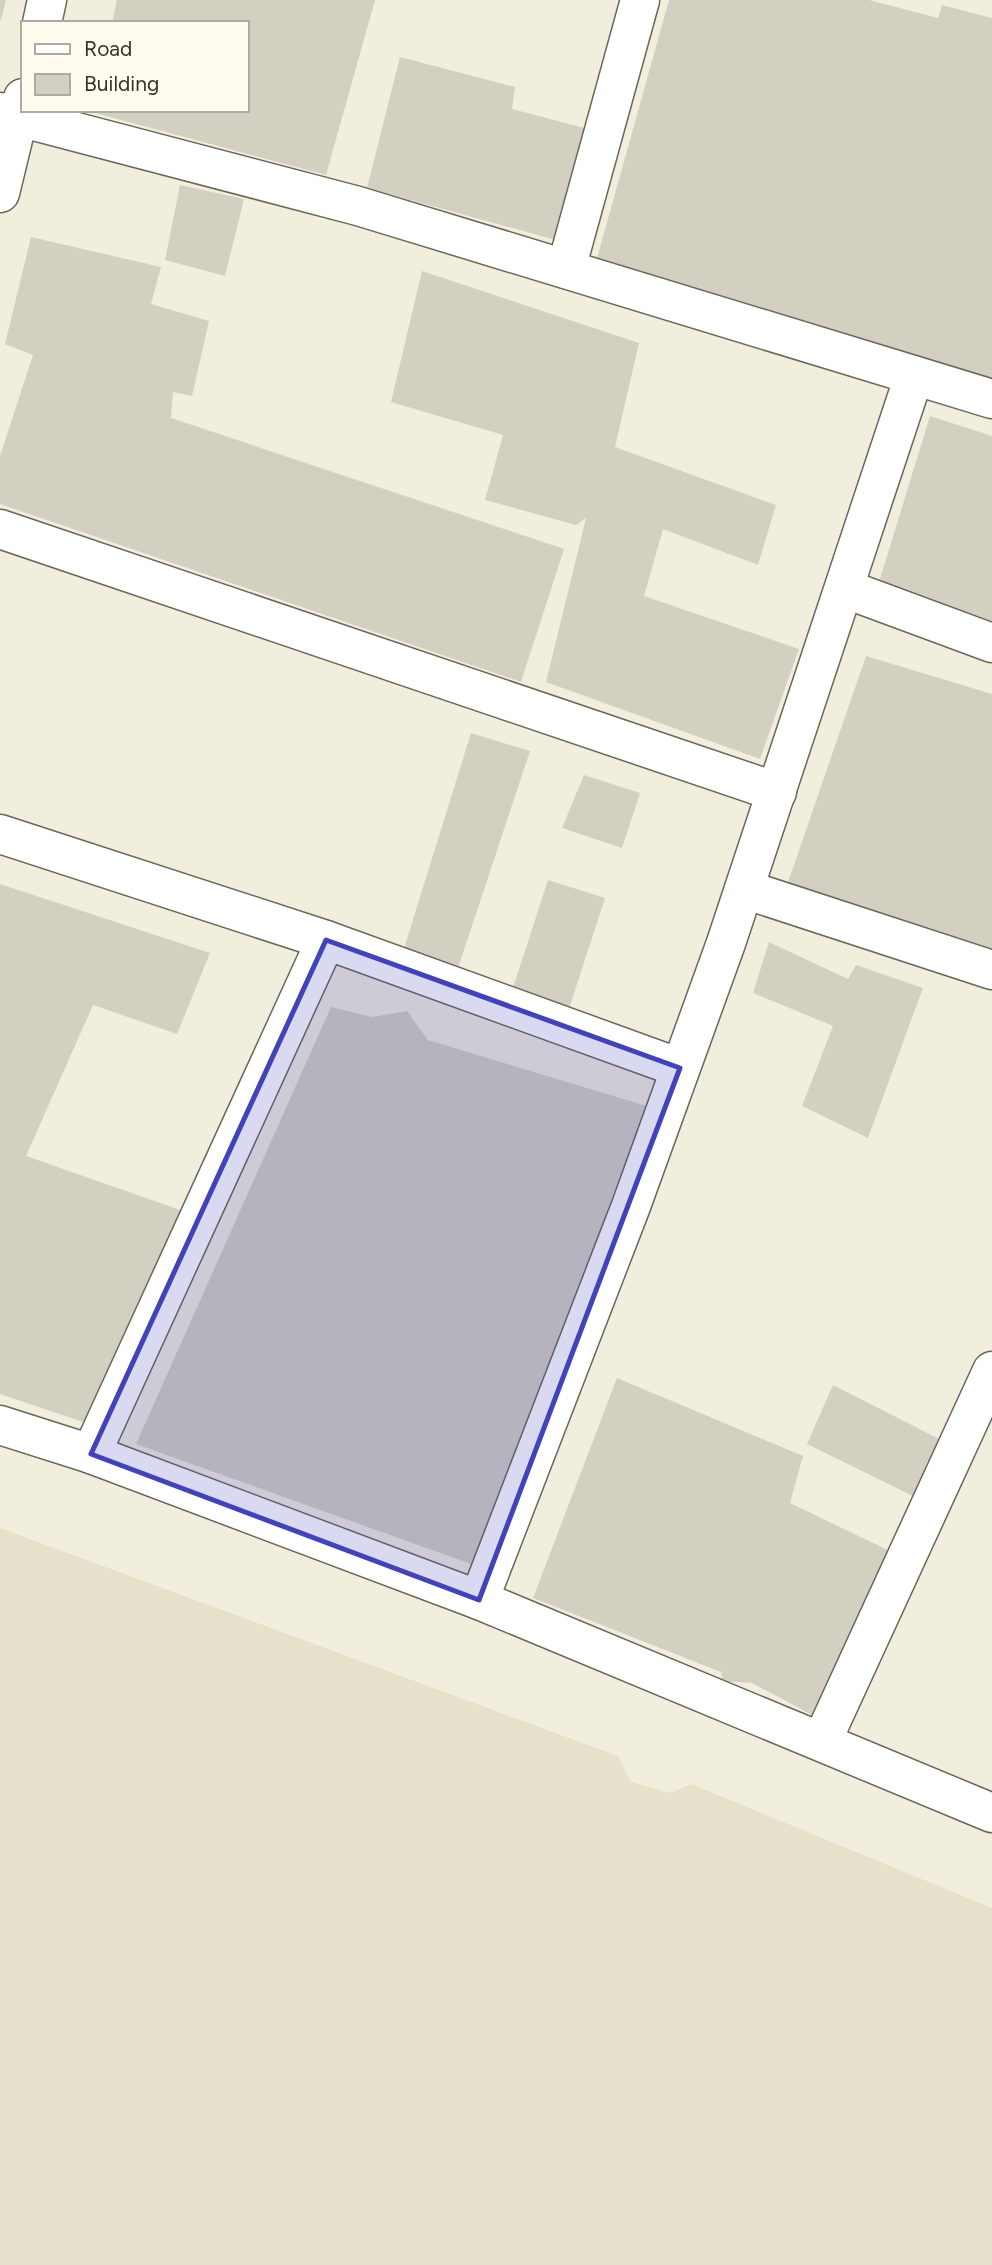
<svg xmlns="http://www.w3.org/2000/svg" width="992" height="2265" font-family="Figtree,sans-serif">
<rect width="100%" height="100%" fill="#f2eede"/>
<polygon fill="#e6e1cb" points="0,1528 618,1756 631,1782 671,1793 691,1784 992,1908 992,2265 0,2265"/>
<g fill="#d4d0c1">
<polygon points="0,0 6,0 1,20 0,20"/>
<polygon points="117,0 375,0 326,175 88,111 247,110 247,23 112,23"/>
<polygon points="669,0 869,0 938,18 942,5 992,18 992,382 596,262"/>
<polygon points="400,57 515,87 512,109 592,130 563,242 367,188"/>
<polygon points="180,185 244,199 225,276 165,260"/>
<polygon points="31,237 161,267 151,304 209,321 192,396 173,392 171,418 564,549 521,682 0,504 0,456 33,355 5,344"/>
<polygon points="422,271 639,343 615,447 776,505 758,565 663,529 644,596 799,649 760,759 546,682 586,518 576,525 485,500 503,435 391,402"/>
<polygon points="930,416 992,436 992,636 876,592"/>
<polygon points="866,656 992,694 992,950 785,891"/>
<polygon points="471,733 530,751 457,971 402,955"/>
<polygon points="584,775 640,793 622,848 562,828"/>
<polygon points="548,880 605,898 567,1015 510,997"/>
<polygon points="0,884 210,953 177,1034 93,1005 26,1156 186,1212 89,1424 0,1394"/>
<polygon points="769,942 848,979 856,965 923,988 868,1138 802,1106 833,1026 753,993"/>
<polygon points="331,1007 372,1017 407,1011 428,1040 650,1107 636,1164 623,1167 528,1430 471,1564 136,1444"/>
<polygon points="617,1378 803,1456 790,1503 894,1553 812,1715 752,1683 723,1681 721,1672 533,1598"/>
<polygon points="833,1385 943,1441 936,1465 927,1461 917,1498 807,1444"/>
</g>
<g fill="none" stroke-linecap="round" stroke-linejoin="round">
<g stroke="#6a6659" stroke-width="41">
<g id="minor">
<polyline points="42,23 47,0"/>
<polyline points="0,112 358,206 992,399"/>
<polyline points="0,193 23,98"/>
<polyline points="566,269 640,0"/>
<polyline points="0,529 777,792"/>
<polyline points="846,589 992,643"/>
<polyline points="0,834 326,940 680,1068"/>
<polyline points="744,889 992,970"/>
<polyline points="91,1454 326,940"/>
<polyline points="479,1600 631,1206 726,943 914,376"/>
<polyline points="822,1741 992,1371"/>
</g>
</g>
<g stroke="#6a6659" stroke-width="41">
<polyline id="tertiary" points="0,1425 91,1454 479,1600 992,1813"/>
</g>
<use href="#minor" stroke="#fff" stroke-width="38"/>
<use href="#tertiary" stroke="#fff" stroke-width="38"/>
</g>
<path fill="#4243b8" fill-opacity="0.2" stroke="#4243b8" stroke-width="5" stroke-linejoin="round" d="M326,940l354,128 -201,532 -388,-146z"/>
<rect x="21" y="21" width="228" height="91" fill="#fffcef" stroke="#adaba1" stroke-width="2"/>
<rect x="35" y="44" width="35" height="10" fill="#ffffff" stroke="#adaba1" stroke-width="2"/>
<text x="84" y="56" font-size="21" fill="#33322c">Road</text>
<rect x="35" y="74" width="35" height="21" fill="#d4d0c1" stroke="#adaba1" stroke-width="2"/>
<text x="84" y="91" font-size="21" fill="#33322c">Building</text>
</svg>
